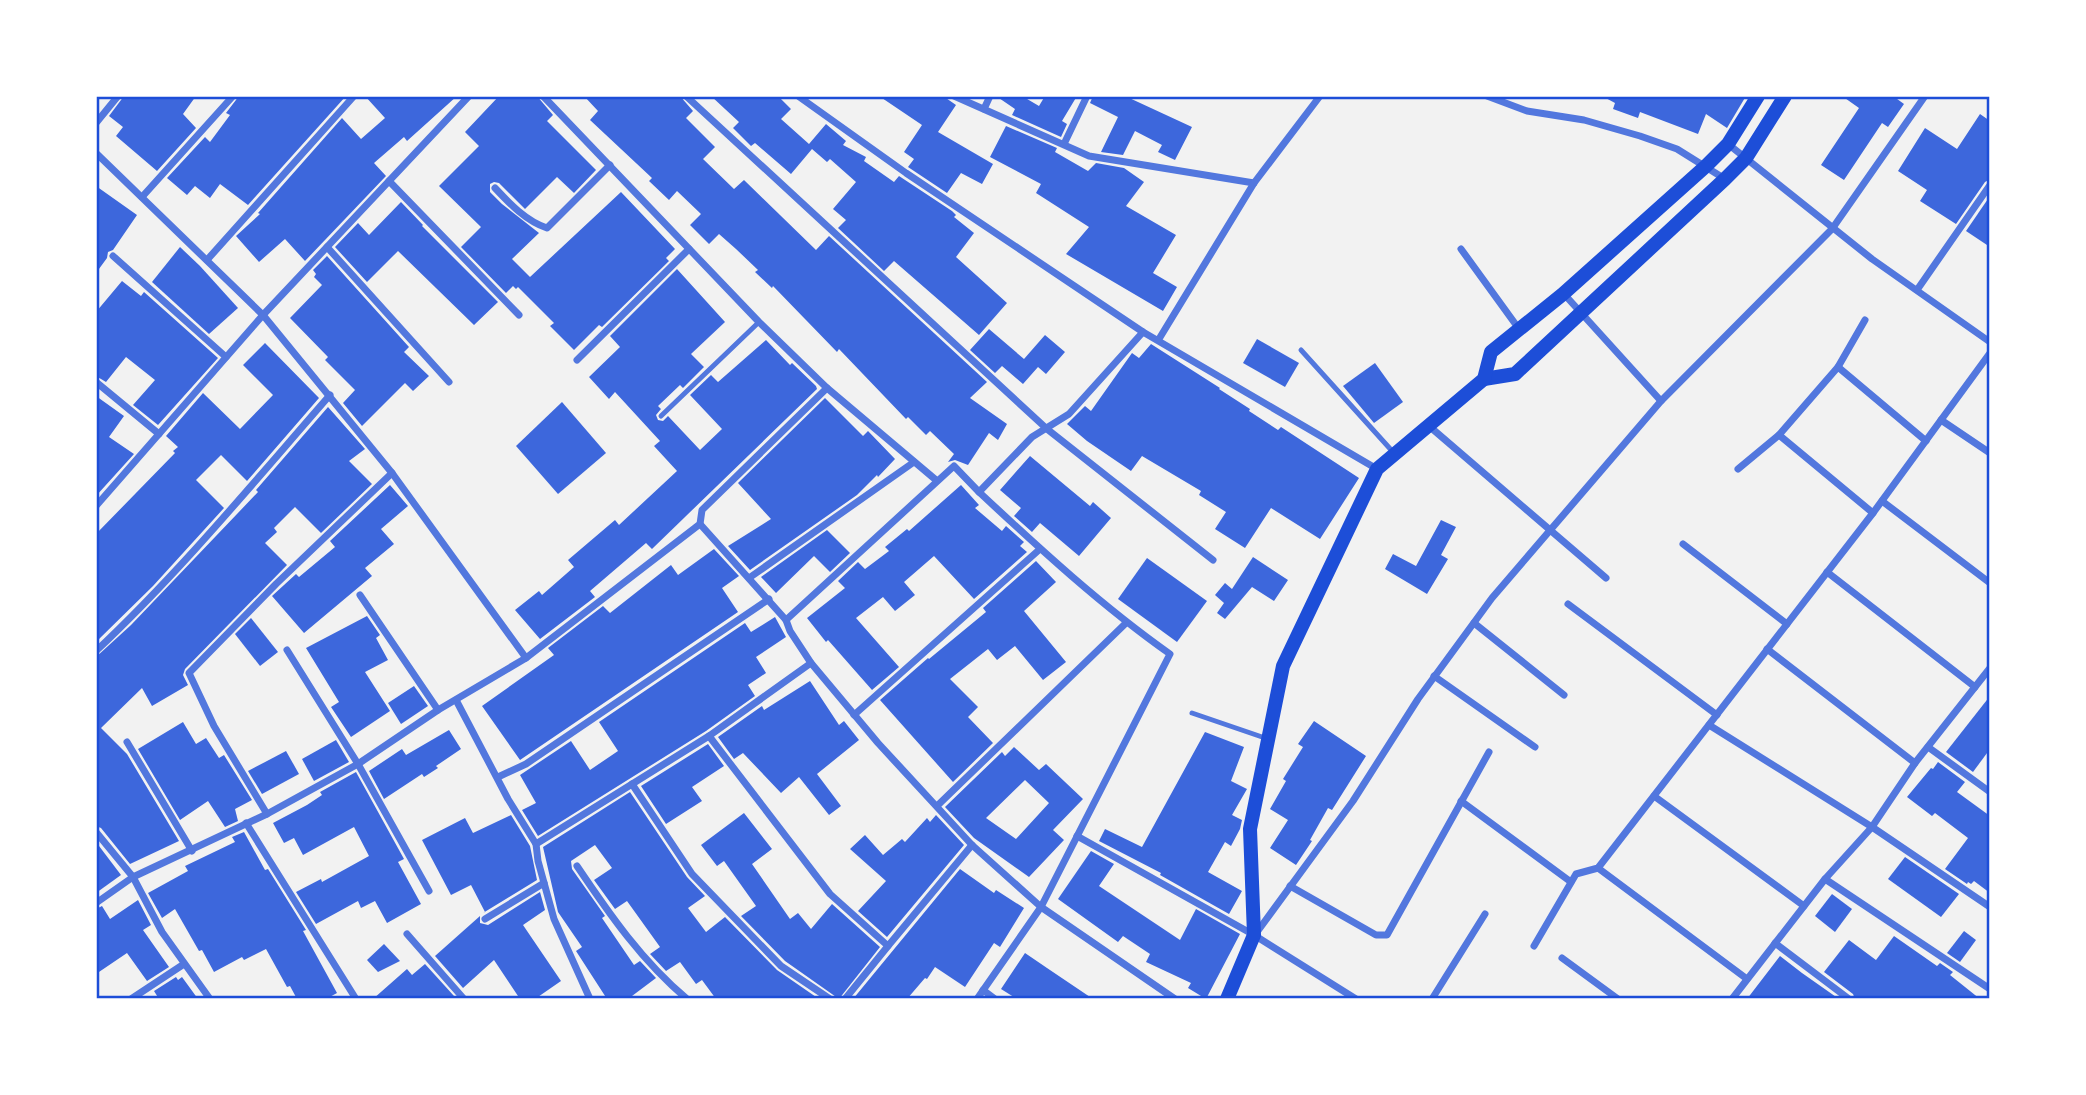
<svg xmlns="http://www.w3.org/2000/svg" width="2086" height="1095" font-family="'Varela Round',sans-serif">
<rect width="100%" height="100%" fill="#f2f2f2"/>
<g fill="#3d67dc" fill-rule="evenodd">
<polygon points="124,96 196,96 183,114 196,128 157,171 116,136 123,127 109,116"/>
<polygon points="239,96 346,96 248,205 220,184 210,198 195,186 187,195 167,178 205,137 210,142 230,115 226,113"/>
<polygon points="365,96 457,96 407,141 404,137 374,163 386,176 305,261 285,239 259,262 236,236 260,214 258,213 342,118 361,139 385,118"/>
<polygon points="499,96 537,96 553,115 547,121 596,170 574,193 557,177 525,209 499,183 494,182 490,184 490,192 502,204 539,233 512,259 530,277 621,192 675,249 666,258 669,261 602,327 599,325 574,350 550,326 554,323 518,287 516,289 513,286 506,293 461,247 481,227 439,186 479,146 465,132"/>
<polygon points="584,96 680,96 693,111 686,118 715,147 703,159 734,189 744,180 816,250 829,236 987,382 970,398 1007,424 998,440 989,433 968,465 955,460 948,462 954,454 930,431 926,435 908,417 906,419 839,349 837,352 773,286 772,288 755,272 758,270 736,249 719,234 709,244 690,225 701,214 677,191 669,200 649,181 652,178 590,120 598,111"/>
<polygon points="711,96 778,96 791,109 781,119 809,144 826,124 846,141 843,145 866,157 864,161 894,182 899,176 952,211 956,215 954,217 974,233 956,257 1007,303 979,335 894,261 884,271 838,228 846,220 833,209 856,182 830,159 827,162 812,149 791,174 755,143 751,146 733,128 739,122"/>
<polygon points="879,96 943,96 956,105 938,132 993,164 982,184 961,173 947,193 908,167 914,159 904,152 922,125"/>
<polygon points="996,96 1022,96 1039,106 1045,96 1080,96 1077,96 1062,121 1067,124 1061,137 1012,115 1015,109"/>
<polygon points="1093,96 1125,96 1192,127 1175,160 1158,152 1162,145 1135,131 1123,155 1101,152 1118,117 1090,103"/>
<polygon points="1602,96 1746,96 1727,128 1706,114 1698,134 1640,112 1638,118 1613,109 1615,103"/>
<polygon points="1842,96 1893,96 1904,104 1888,127 1882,123 1844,180 1821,165 1859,108"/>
<polygon points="1980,114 1990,121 1990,179 1985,182 1956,224 1920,201 1927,190 1898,171 1925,128 1957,149"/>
<polygon points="1006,126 1057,148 1055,152 1088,171 1096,163 1124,168 1144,182 1126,206 1176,235 1153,273 1177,287 1163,311 1066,254 1089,227 1036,193 1041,184 990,157"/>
<polygon points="96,186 137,215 113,250 108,252 107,258 96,273"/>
<polygon points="1990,196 1990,247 1966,231"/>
<polygon points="401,202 423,225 422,226 498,302 474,325 398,251 367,282 335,247 358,223 369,235"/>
<polygon points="180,247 200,266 238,308 209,334 152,282"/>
<polygon points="327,256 409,347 404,352 429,376 413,391 405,383 362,426 343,403 355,390 325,360 328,357 290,318 322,285 314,277 316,274 313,270"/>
<polygon points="677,269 725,322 691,354 704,367 683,388 680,385 658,406 661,409 656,415 658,420 663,421 668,416 700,450 722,429 690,395 711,375 718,382 766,340 790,365 792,363 816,386 817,389 652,549 646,543 590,591 595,597 540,639 515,610 539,591 542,595 574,567 568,560 615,520 619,525 677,471 654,446 660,441 615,392 609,399 589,377 620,347 610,336"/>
<polygon points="122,281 141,296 144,292 218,358 158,425 133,405 155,380 126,357 106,382 96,376 96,312"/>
<polygon points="989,329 1024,359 1045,335 1065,352 1046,374 1038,367 1023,384 1002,366 995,373 970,350"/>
<polygon points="1257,339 1299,363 1285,387 1243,363"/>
<polygon points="265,343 319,398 247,481 221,455 196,480 224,508 153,586 96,642 96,534 175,453 173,451 178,447 166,436 203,393 240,429 273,395 243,365"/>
<polygon points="1151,344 1220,388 1219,389 1250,409 1249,411 1278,430 1281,427 1359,478 1320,539 1271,508 1245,548 1215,529 1226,512 1199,495 1201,491 1142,456 1131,471 1087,441 1067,424 1085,406 1091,411 1132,353 1139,358"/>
<polygon points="1375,363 1403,402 1374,423 1343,386"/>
<polygon points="96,396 124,416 109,437 134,454 96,496"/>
<polygon points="825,398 863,436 868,431 895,459 878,477 877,475 857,495 750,570 728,546 771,519 738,483"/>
<polygon points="562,402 606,453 558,494 516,446"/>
<polygon points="328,407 365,449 349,461 372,484 321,533 295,507 274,528 277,532 265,543 287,565 185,669 183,675 188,685 152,706 142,688 101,728 127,754 179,841 130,864 101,828 96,826 96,657 131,625 258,492 256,490"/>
<polygon points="1030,456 1090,506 1093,502 1111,518 1079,556 1040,523 1032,532 1014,516 1021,508 1000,490"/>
<polygon points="390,485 408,506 381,529 394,544 365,568 372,576 304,633 272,596 296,574 299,577 335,547 330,541"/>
<polygon points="961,485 979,505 975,508 1002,531 1006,526 1024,542 1020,546 1027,552 974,599 934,556 904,582 915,595 895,611 883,597 856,618 899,667 872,690 828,640 826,642 807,618 845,588 838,581 858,562 865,569 889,551 885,547 907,529 909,531"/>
<polygon points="1441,520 1456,527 1441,555 1448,559 1427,594 1385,569 1393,554 1416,566"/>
<polygon points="827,530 850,553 830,572 814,556 776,593 761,577"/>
<polygon points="714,549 739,576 722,588 738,612 520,760 482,706 554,655 548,648 603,606 610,613 671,565 678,575"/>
<polygon points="1253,557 1288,580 1274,601 1252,587 1225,619 1217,613 1224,603 1215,595 1225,583 1232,589"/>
<polygon points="1147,558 1207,601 1177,642 1118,599"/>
<polygon points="1036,561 1056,582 1024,611 1066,662 1043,680 1015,646 997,660 988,649 950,679 978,707 968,717 993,743 953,782 880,700 928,658 929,659 986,612 983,608"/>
<polygon points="367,616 380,635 376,638 388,660 365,672 390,711 351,737 331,707 339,702 306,648"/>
<polygon points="775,617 786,637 756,657 766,673 748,685 755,696 706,731 538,836 522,810 536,803 520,775 571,741 590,770 618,751 599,722 745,623 751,632"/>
<polygon points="251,618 278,652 260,666 235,634"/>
<polygon points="810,681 839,725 844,721 859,740 817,774 841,806 829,815 799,777 781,793 743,753 734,759 718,737 762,706 764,710"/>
<polygon points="414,686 428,706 401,724 388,703"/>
<polygon points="1990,696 1990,749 1973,772 1946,752"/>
<polygon points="1314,721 1366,756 1332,810 1328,808 1310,840 1312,841 1296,865 1270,848 1288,820 1270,809 1286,781 1283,779 1303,747 1298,744"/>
<polygon points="183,722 196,744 206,738 219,758 224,755 252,800 235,809 238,821 225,827 208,801 180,820 138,749"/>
<polygon points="449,730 461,749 436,766 438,768 424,777 422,774 384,799 369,771 402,749 406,755"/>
<polygon points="1205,732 1244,747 1231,781 1247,789 1232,815 1242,820 1240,829 1231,846 1225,842 1208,872 1242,891 1229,914 1160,875 1161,873 1099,841 1105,829 1142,847"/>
<polygon points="336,740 349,762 314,781 302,759"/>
<polygon points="708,744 724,766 692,787 702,801 666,824 641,786"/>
<path d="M1014,747l25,23 7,-6 37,35 -30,31 11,10 -35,37 -55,-39 -29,-31 57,-55 3,4zM1025,780l24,23 -33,36 -30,-21z"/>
<polygon points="286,751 299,774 262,794 248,771"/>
<polygon points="1938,762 1965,782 1957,792 1990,816 1990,893 1974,881 1971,884 1968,882 1967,884 1945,869 1968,838 1935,813 1932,816 1907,797 1931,768 1933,769"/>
<polygon points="356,772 404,859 398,862 421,904 387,923 375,901 361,908 358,901 316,924 296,892 321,879 322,882 369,856 354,827 303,855 294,838 284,843 273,823 307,805 322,795 320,792"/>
<polygon points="630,792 687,877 705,896 688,908 706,932 725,917 777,970 819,999 716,999 702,980 696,984 680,962 666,971 650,954 660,947 627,901 615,909 594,880 612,868 595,845 571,861 572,869 605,916 602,918 634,965 640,961 656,978 628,999 607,999 576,951 582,947 558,912 543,847"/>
<polygon points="744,813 772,849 752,864 790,919 798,913 811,929 832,904 880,947 839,999 785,961 741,916 756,906 724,861 717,866 701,845"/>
<polygon points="511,815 530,846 537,880 483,913 485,912 471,885 451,895 422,840 465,818 473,833"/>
<polygon points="936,815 964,845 887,937 858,911 886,881 850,849 865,835 883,855 902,839 905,842 927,818 930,822"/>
<polygon points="244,832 265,870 268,869 306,930 303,931 337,993 326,999 297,999 290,986 287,987 266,949 244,960 242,957 214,972 202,950 199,951 175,909 162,918 148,893 188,871 185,866 235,842 232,837"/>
<polygon points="96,842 121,875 96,893"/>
<polygon points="1091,851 1114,864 1099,886 1180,940 1196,909 1240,934 1206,999 1188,988 1191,983 1146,962 1150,954 1123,936 1118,942 1058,899"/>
<polygon points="1905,857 1959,894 1941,917 1888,879"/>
<polygon points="960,869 994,893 996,890 1024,908 1000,947 994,943 965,987 935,967 927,979 925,978 907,999 853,999"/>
<polygon points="540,892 545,910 523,925 561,981 535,999 520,999 494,960 463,988 435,956 480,916 480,923 488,925"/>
<polygon points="1832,894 1852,909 1835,932 1815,916"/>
<polygon points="138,900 151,925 143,930 169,967 147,981 127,953 96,974 96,909 102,906 110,919"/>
<polygon points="1964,931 1976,940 1960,962 1947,953"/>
<polygon points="1894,936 1937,966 1940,963 1953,972 1950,975 1980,999 1855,999 1853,994 1824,972 1849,940 1876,960"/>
<polygon points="384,944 400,961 378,972 367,960"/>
<polygon points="1025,953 1047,968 1093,999 1017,999 1001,989"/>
<polygon points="1780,956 1802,973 1839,999 1747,999"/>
<polygon points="425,964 454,996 451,999 373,999 407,969 412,975"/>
<polygon points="176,977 178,980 182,977 198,999 159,999 154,991"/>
</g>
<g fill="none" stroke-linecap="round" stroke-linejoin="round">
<g stroke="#5277de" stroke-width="5">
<polyline points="1301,350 1393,452"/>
<polyline points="661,416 759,322"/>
<polyline points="1192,713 1268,739"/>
</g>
<g stroke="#5277de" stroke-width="7">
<polyline points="543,96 759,322 827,388 936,480"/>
<polyline points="686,96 1047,429 1213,560"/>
<polyline points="798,96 906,173 1143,332 1377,469"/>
<polyline points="954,96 1089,156 1254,183"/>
<polyline points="1487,96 1527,111 1584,120 1640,136 1677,149 1725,179"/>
<polyline points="984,109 990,96"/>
<polyline points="96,123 118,96"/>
<polyline points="1064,144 1087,96"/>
<polyline points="1728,144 1872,259 1990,342"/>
<polyline points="96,153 263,315 392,473 526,658"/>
<polyline points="389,181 519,315"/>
<path d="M495,188c15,16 31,33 52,40l63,-63"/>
<polyline points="142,197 233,96"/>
<polyline points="327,247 449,382"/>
<polyline points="1461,249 1519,329"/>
<polyline points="113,256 226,357"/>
<polyline points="207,260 354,96"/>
<polyline points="1917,290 1990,185"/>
<polyline points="1564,294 1661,401"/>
<polyline points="1159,339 1254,183 1320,96"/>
<polyline points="577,360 689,249"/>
<polyline points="1838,367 1865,320"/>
<polyline points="96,382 159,434"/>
<polyline points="1941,420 1990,453"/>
<polyline points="1429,426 1606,578"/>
<polyline points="1738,469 1779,435"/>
<polyline points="1882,501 1990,583"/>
<polyline points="96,506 263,315 469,96"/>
<polyline points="1873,513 1779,435 1838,367 1926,441"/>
<polyline points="700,524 786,620 790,631 811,663 878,743 972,845 1041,907 1175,999"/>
<polyline points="1683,544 1787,624"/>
<polyline points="1827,572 1975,687"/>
<polyline points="749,578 914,462"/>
<polyline points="360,595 438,710"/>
<polyline points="1568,604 1717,715"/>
<polyline points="786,620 954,466 979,492 1032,437 1069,414 1143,332"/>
<polyline points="1474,623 1564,695"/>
<polyline points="1767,649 1915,763"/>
<polyline points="287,650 358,764 429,891"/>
<path d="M96,651c84,-79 158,-169 234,-256"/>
<polyline points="1434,676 1535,747"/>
<polyline points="456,700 508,799 536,844 538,861 554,919 590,999"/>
<polyline points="854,715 1040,549"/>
<polyline points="1709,725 1872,827 1990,907"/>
<polyline points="709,736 830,894 888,946 972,845"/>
<polyline points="127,742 192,851"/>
<polyline points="1928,747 1990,792"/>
<polyline points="498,777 526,764 769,599"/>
<polyline points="632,784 692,874 781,966 830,999"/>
<polyline points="1654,796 1804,906"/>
<polyline points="1461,801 1571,882"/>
<polyline points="937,806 1126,623"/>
<polyline points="267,814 214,726 189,673 276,584 392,473"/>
<polyline points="246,823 356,999"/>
<polyline points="96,832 133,877 162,932 210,999"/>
<polyline points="1077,836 1254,935 1356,999"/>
<polyline points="536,844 709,736 811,663"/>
<path d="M577,866c33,49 65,95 110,133"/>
<polyline points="1598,868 1747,979"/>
<polyline points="1825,879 1990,989"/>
<polyline points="1290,886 1376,935 1387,935 1489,752"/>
<polyline points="96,903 133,877 267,814 358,764 438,710 526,658 700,524 702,510 827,388"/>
<polyline points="485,919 544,883"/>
<polyline points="1257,932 1353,801 1418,699 1492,598 1661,401 1832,229 1925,96"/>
<polyline points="407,934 464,999"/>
<polyline points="1775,943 1849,999"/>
<polyline points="1534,946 1576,874 1598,868 1873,513 1990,353"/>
<polyline points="1562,958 1618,999"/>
<polyline points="983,990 995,999"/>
<polyline points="131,999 184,964"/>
<polyline points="845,999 888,946"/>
<path d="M977,999l64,-92 129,-253c-68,-48 -130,-105 -191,-162"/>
<polyline points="1432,999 1485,914"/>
<polyline points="1732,999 1825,879 1872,827 1915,763 1990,668"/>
</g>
<g stroke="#1d4ed8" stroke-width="14">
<polyline points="1484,379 1515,374 1725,179 1746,158 1785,96"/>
<polyline points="1227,999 1254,935 1250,829 1283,666 1377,469 1484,379 1491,352 1563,294 1706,166 1728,144 1758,96"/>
</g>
</g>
<rect width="2086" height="1095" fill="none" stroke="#ffffff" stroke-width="196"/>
<rect x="98" y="98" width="1890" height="899" fill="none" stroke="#1d4ed8" stroke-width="2.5"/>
</svg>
